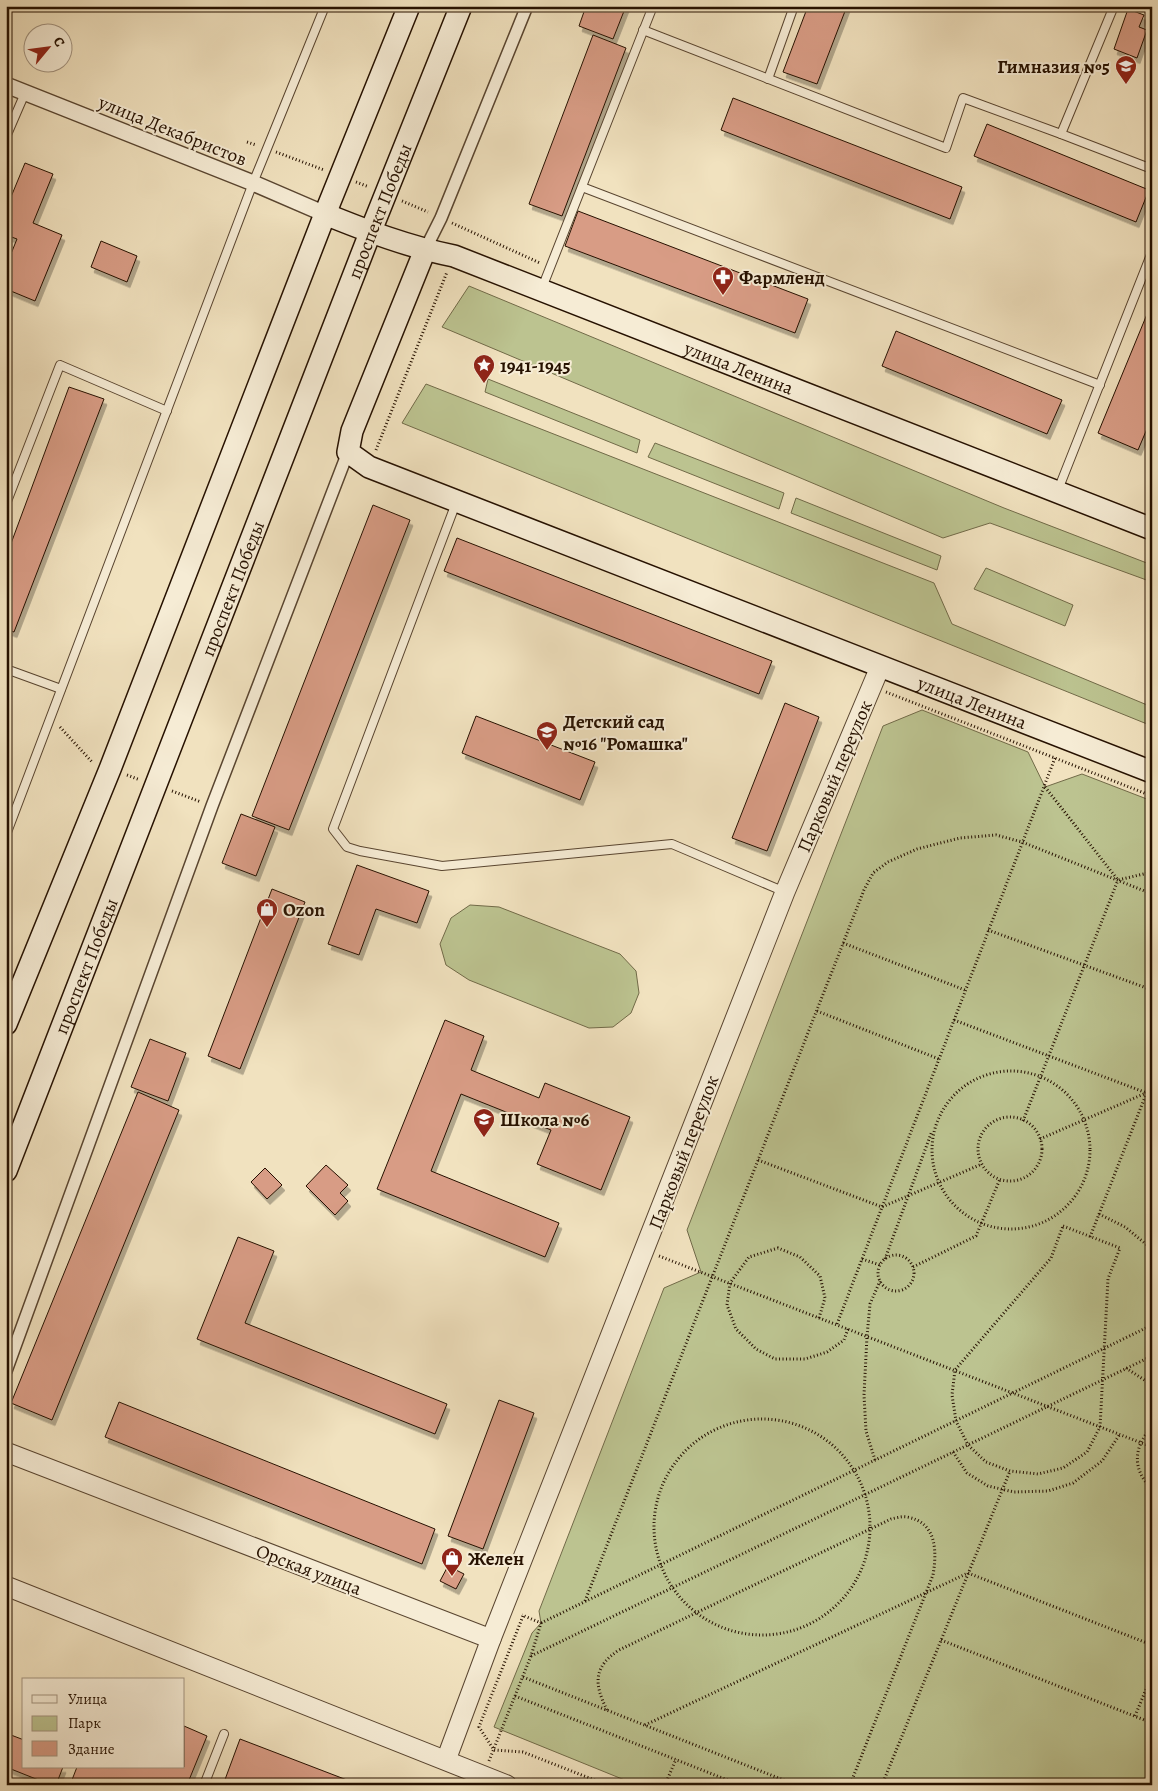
<svg xmlns="http://www.w3.org/2000/svg" width="1158" height="1791" font-family="Alegreya,serif">
<defs>
<filter id="shadow"><feDropShadow dx="3" dy="5.5" stdDeviation="0" flood-color="#0004"/></filter>
</defs>
<rect width="100%" height="100%" fill="#f1e2bf"/>
<filter id="stains"><feTurbulence type="fractalNoise" baseFrequency=".004" numOctaves="4"/><feColorMatrix values="0 0 0 0 .2 0 0 0 0 .09 0 0 0 0 .02 0 0 0 .5 -.17"/></filter>
<radialGradient id="worn" r=".72"><stop offset=".6" stop-color="#630" stop-opacity="0"/><stop offset="1" stop-color="#630" stop-opacity=".3"/></radialGradient>
<g fill="#bcc390" stroke="#716a48">
<polygon points="469,286 1004,508 1152,565 1152,582 990,523 943,538 442,327"/>
<polygon points="488,379 640,440 637,453 485,392"/>
<polygon points="426,384 934,583 952,624 1152,707 1152,726 402,423"/>
<polygon points="655,443 784,493 779,509 648,457"/>
<polygon points="796,498 941,556 937,570 791,513"/>
<polygon points="986,568 1073,605 1065,626 974,589"/>
<polygon points="922,710 1028,752 1045,787 1082,774 1152,801 1152,1785 637,1785 494,1727 532,1633 541,1623 539,1611 664,1288 701,1272 687,1230 883,726"/>
<polygon points="470,905 499,907 620,954 636,971 639,993 631,1013 613,1027 589,1028 469,980 446,965 440,944 451,918"/>
</g>
<g fill="#d89c85" stroke="#261100" filter="url(#shadow)">
<polygon points="586,6 626,6 613,39 579,26"/>
<polygon points="808,6 847,6 817,84 783,72"/>
<polygon points="1128,9 1144,15 1139,27 1147,30 1137,58 1114,49"/>
<polygon points="593,35 626,48 562,216 529,204"/>
<polygon points="733,98 962,187 950,219 721,130"/>
<polygon points="987,124 1149,190 1136,222 974,156"/>
<polygon points="25,163 53,174 33,223 62,235 35,301 6,289 6,266 17,239 6,235 6,209"/>
<polygon points="578,211 808,299 795,333 565,246"/>
<polygon points="101,241 137,256 127,282 91,267"/>
<polygon points="1152,302 1152,417 1138,450 1098,433"/>
<polygon points="896,331 1062,400 1047,434 882,366"/>
<polygon points="69,387 104,399 14,632 6,629 6,557"/>
<polygon points="373,505 410,520 289,830 252,816"/>
<polygon points="457,538 772,661 759,694 444,571"/>
<polygon points="785,703 819,717 767,851 732,838"/>
<polygon points="476,716 595,762 580,800 462,753"/>
<polygon points="241,814 275,827 256,876 222,863"/>
<polygon points="357,865 429,891 417,923 376,909 359,955 328,944"/>
<polygon points="272,889 305,902 240,1069 208,1056"/>
<polygon points="445,1020 484,1036 471,1070 539,1098 545,1083 630,1117 601,1190 537,1164 551,1130 461,1094 431,1171 559,1223 545,1257 377,1189"/>
<polygon points="150,1039 186,1053 168,1101 131,1087"/>
<polygon points="138,1092 179,1110 52,1420 11,1403"/>
<polygon points="326,1165 348,1185 340,1193 348,1201 335,1215 306,1186"/>
<polygon points="265,1168 282,1185 267,1199 251,1182"/>
<polygon points="238,1237 274,1251 245,1323 447,1404 435,1434 197,1339"/>
<polygon points="499,1400 534,1413 483,1549 448,1536"/>
<polygon points="119,1402 435,1529 422,1564 105,1437"/>
<polygon points="448,1566 464,1574 456,1589 440,1581"/>
<polygon points="184,1726 207,1736 187,1785 70,1785 77,1767 184,1767"/>
<polygon points="11,1735 24,1740 24,1767 63,1767 56,1785 51,1785 6,1767 6,1742 8,1743"/>
<polygon points="240,1739 360,1785 223,1785"/>
</g>
<g fill="none" stroke-linecap="round" stroke-linejoin="round">
<g stroke="#594530" stroke-width="10">
<g id="service">
<polyline points="1114,6 1061,134 1152,169"/>
<polyline points="643,30 946,148 963,98 1061,134"/>
<polyline points="768,79 794,6"/>
<polyline points="6,137 25,93"/>
<polyline points="582,187 1100,385"/>
<polyline points="542,288 653,6"/>
<polyline points="1058,490 1152,252"/>
<polyline points="456,503 333,829 347,847 360,851 442,866 672,844 785,892"/>
<polyline points="6,504 60,365 167,411"/>
<polyline points="6,669 61,689"/>
<polyline points="6,835 253,183 325,6"/>
<polyline points="204,1785 224,1734"/>
</g>
</g>
<g stroke="#594530" stroke-width="14">
<g id="pedestrian">
<polyline points="425,250 441,218 527,6"/>
<polyline points="6,1371 212,806 348,452"/>
</g>
</g>
<g stroke="#594530" stroke-width="18">
<polyline id="minor" points="6,85 253,183 325,214"/>
</g>
<g stroke="#594530" stroke-width="21">
<g id="tertiary">
<polyline points="6,1452 491,1639"/>
<polyline points="6,1586 507,1785"/>
<polyline points="446,1760 491,1639 785,892 880,667"/>
</g>
</g>
<g stroke="#261100" stroke-width="24">
<g id="secondary">
<path id="s1" d="M325,214c42,17 84,33 129,42l698,273"/>
<path id="s2" d="M425,250l-73,181 -4,21 21,15 783,305"/>
<polyline points="6,1024 110,769 325,214 409,6"/>
<path id="s3" d="M6,1171l364,-938 91,-227"/>
</g>
</g>
<g stroke="#261100" stroke-width="3" stroke-dasharray="1 2.5" stroke-linecap="butt">
<polyline points="247,142 256,145"/>
<polyline points="276,152 324,170"/>
<polyline points="356,182 369,187"/>
<polyline points="402,201 428,212"/>
<polyline points="452,223 540,263"/>
<polyline points="376,450 447,272"/>
<polyline points="886,692 1152,796"/>
<polyline points="60,727 93,763"/>
<polyline points="127,775 140,780"/>
<polyline points="1045,787 1118,880 1152,872"/>
<polyline points="172,791 201,802"/>
<polyline points="988,930 1152,990"/>
<polyline points="843,943 965,990"/>
<polyline points="817,1011 939,1059"/>
<polyline points="954,1020 1152,1095"/>
<circle cx="1011" cy="1150" r="79"/>
<circle cx="1010" cy="1149" r="32"/>
<polyline points="1023,1121 1118,880"/>
<polyline points="1040,1139 1146,1093"/>
<polyline points="758,1160 882,1207 982,1164"/>
<polyline points="1099,1214 1125,1227 1152,1249"/>
<polygon points="1063,1226 1120,1248 1108,1279 1100,1427 1087,1452 1063,1468 1038,1474 1010,1471 986,1462 968,1445 956,1421 952,1395 955,1370 1051,1258"/>
<polyline points="1090,1237 1152,1079"/>
<circle cx="896" cy="1273" r="18"/>
<polyline points="659,1256 1152,1447"/>
<polyline points="862,1259 880,1265"/>
<polyline points="885,1259 932,1131"/>
<polyline points="913,1267 976,1236 1000,1179"/>
<polyline points="819,1318 825,1298 820,1276 800,1257 778,1248 749,1257 730,1283 727,1305 736,1329 756,1349 775,1359 805,1359 827,1352 844,1340 848,1329"/>
<polyline points="837,1324 1055,758"/>
<polyline points="1126,1368 1152,1385"/>
<circle cx="762" cy="1527" r="108"/>
<path d="M1152,1427c-19,20 -20,43 0,62"/>
<polyline points="953,1452 967,1473 988,1486 1014,1492 1048,1491 1073,1483 1102,1461 1120,1434"/>
<polyline points="875,1460 866,1431 864,1395 867,1336 870,1304 880,1281"/>
<polyline points="585,1601 864,890 873,873 888,862 917,849 960,838 996,835 1022,842 1152,894"/>
<polyline points="523,1616 479,1727 494,1750 523,1752 607,1785"/>
<polyline points="541,1623 1152,1325 1148,1297 1152,1288"/>
<polyline points="941,1640 1152,1723"/>
<polyline points="531,1656 1152,1356"/>
<polyline points="523,1677 796,1785"/>
<polyline points="515,1696 740,1785"/>
<path d="M607,1710c-13,-26 -14,-43 12,-60l272,-131c5,-1 11,-3 16,-2 30,5 30,35 26,58l-83,210"/>
<polyline points="1135,1716 1152,1675"/>
<polyline points="645,1725 968,1573 1152,1645"/>
<polyline points="489,1761 531,1656 541,1623 522,1615"/>
<polyline points="665,1785 676,1759"/>
<polyline points="882,1785 1010,1471"/>
</g>
<use href="#service" stroke="#f6ecd5" stroke-width="8"/>
<use href="#pedestrian" stroke="#f6ecd5" stroke-width="11"/>
<use href="#minor" stroke="#f6ecd5" stroke-width="15"/>
<use href="#tertiary" stroke="#f6ecd5" stroke-width="19"/>
<use href="#secondary" stroke="#f6ecd5" stroke-width="21"/>
</g>
<defs>
<g id="school-pin" transform="scale(1.125)"><path d="M0 17L-7.5 6A9.5 9.5 0 1 1 7.5 6Z" fill="#8f2418" stroke="#f6ecd5"/><path d="M0-5L7-2L0 1L-7-2ZM-4 1L0 2.5L4 1V4Q0 6-4 4Z" fill="#fff"/></g>
<g id="pharmacy-pin" transform="scale(1.125)"><path d="M0 17L-7.5 6A9.5 9.5 0 1 1 7.5 6Z" fill="#8f2418" stroke="#f6ecd5"/><path d="M-2-6h4v4h4v4h-4v4h-4v-4h-4v-4h4Z" fill="#fff"/></g>
<g id="sight-pin" transform="scale(1.125)"><path d="M0 17L-7.5 6A9.5 9.5 0 1 1 7.5 6Z" fill="#8f2418" stroke="#f6ecd5"/><path d="M0-6L1.8-2.2L6-1.7L2.9 1.2L3.7 5.4L0 3.3L-3.7 5.4L-2.9 1.2L-6-1.7L-1.8-2.2Z" fill="#fff"/></g>
<g id="shop-pin" transform="scale(1.125)"><path d="M0 17L-7.5 6A9.5 9.5 0 1 1 7.5 6Z" fill="#8f2418" stroke="#f6ecd5"/><path d="M-5-2.5h2.3a2.7 3.5 0 0 1 5.4 0H5L5.5 6h-11ZM-1.5-2.5h3a1.5 2.3 0 0 0-3 0Z" fill="#fff"/></g>
</defs>
<g fill-rule="evenodd">
<use href="#school-pin" x="1126" y="66"/>
<use href="#pharmacy-pin" x="723" y="277"/>
<use href="#sight-pin" x="484" y="365"/>
<use href="#school-pin" x="547" y="732"/>
<use href="#shop-pin" x="267" y="909"/>
<use href="#school-pin" x="484" y="1119"/>
<use href="#shop-pin" x="452" y="1558"/>
</g>
<g text-anchor="middle" stroke-width="4" stroke-linejoin="round" paint-order="stroke">
<g font-size="19" font-weight="bold" fill="#261100" stroke="#f6ecd5" text-anchor="start">
<text x="1110" y="73" text-anchor="end">Гимназия №5</text>
<text x="739" y="284">Фармленд</text>
<text x="500" y="372">1941-1945</text>
<text x="563" y="728">Детский сад<tspan x="563" dy="22">№16 "Ромашка"</tspan></text>
<text x="283" y="916">Ozon</text>
<text x="500" y="1126">Школа №6</text>
<text x="468" y="1565">Желен</text>
</g>
<g font-size="19" fill="#261100" stroke="#f6ecd5">
<text transform="translate(173 130) rotate(22)" y="7">улица Декабристов</text>
<text dy="7" stroke="none"><textPath href="#s3" startOffset="1030">проспект Победы</textPath></text>
<text dy="7" stroke="none"><textPath href="#s1" startOffset="442">улица Ленина</textPath></text>
<text dy="7" stroke="none"><textPath href="#s3" startOffset="625">проспект Победы</textPath></text>
<text dy="7" stroke="none"><textPath href="#s2" startOffset="890">улица Ленина</textPath></text>
<text transform="translate(834 776) rotate(-67)" y="7">Парковый переулок</text>
<text dy="7" stroke="none"><textPath href="#s3" startOffset="220">проспект Победы</textPath></text>
<text transform="translate(683 1152) rotate(-69)" y="7">Парковый переулок</text>
<text transform="translate(309 1569) rotate(21)" y="7">Орская улица</text>
</g>
</g>
<rect width="1158" height="1791" fill="none" stroke="#f1e2bf" stroke-width="25"/>
<rect x="8" y="8" width="1143" height="1776" fill="none" stroke="#261100" stroke-width="2.5"/>
<rect x="12" y="12" width="1133" height="1766" fill="none" stroke="#261100"/>
<rect x="22" y="1678" width="162" height="90" fill="#f6ecd5" stroke="#a39480"/>
<rect x="32" y="1695" width="25" height="8" fill="#f6ecd5" stroke="#a39480"/>
<text x="68" y="1704" font-size="15" fill="#261100">Улица</text>
<rect x="32" y="1716" width="25" height="15" fill="#bcc390" stroke="#a39480"/>
<text x="68" y="1728" font-size="15" fill="#261100">Парк</text>
<rect x="32" y="1741" width="25" height="15" fill="#d89c85" stroke="#a39480"/>
<text x="68" y="1754" font-size="15" fill="#261100">Здание</text>
<g transform="translate(48 48) rotate(61)"><circle r="24" fill="#f6ecd5" stroke="#a39480"/>
<path d="M0-4L9 19L0 12L-9 19Z" fill="#8f2418"/>
<text y="-8" font-size="14" font-weight="bold" text-anchor="middle" fill="#261100">С</text>
</g>
<rect width="100%" height="100%" filter="url(#stains)"/>
<rect width="100%" height="100%" fill="url(#worn)"/>
</svg>
